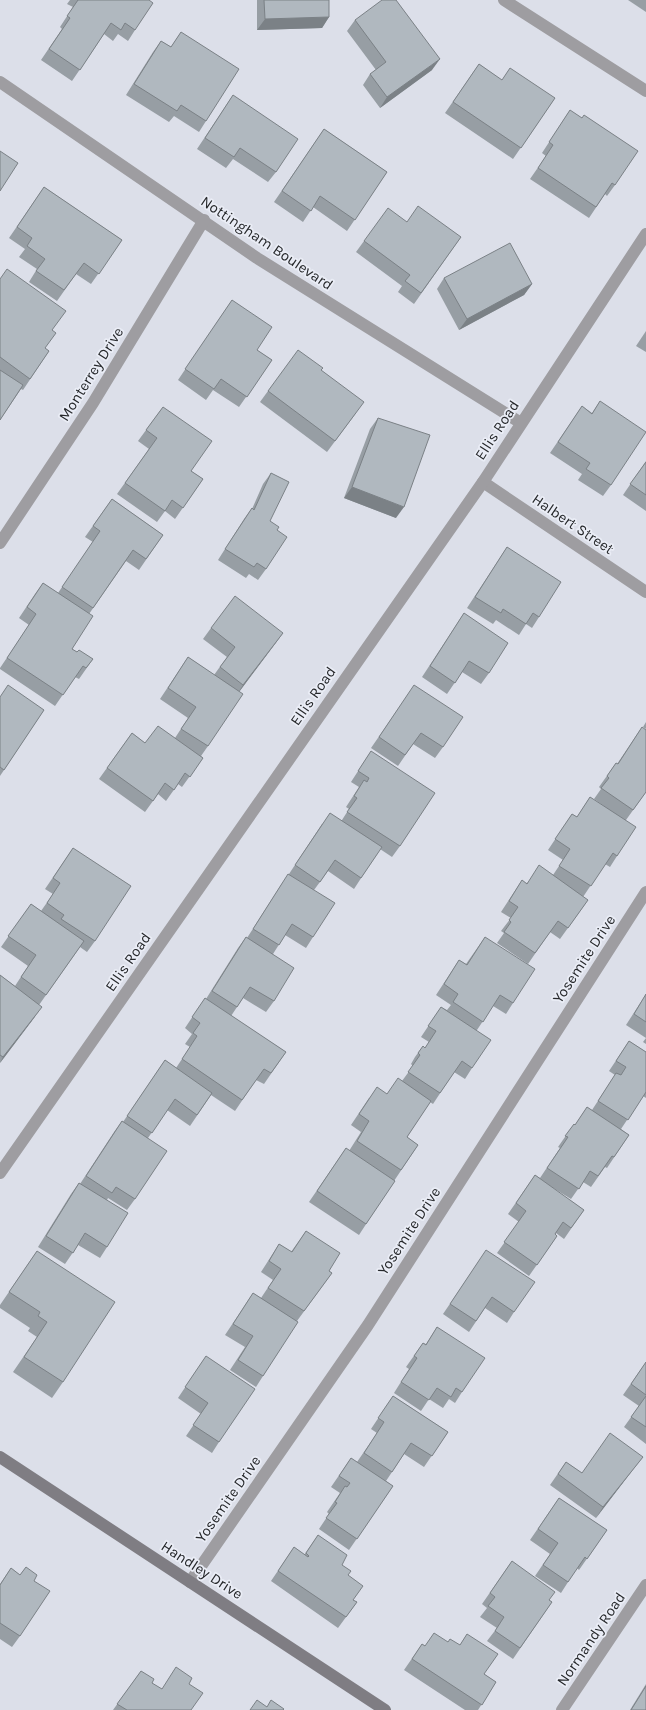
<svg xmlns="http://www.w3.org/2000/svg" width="646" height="1710" font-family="Karla,sans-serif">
<rect width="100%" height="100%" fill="#dcdfe9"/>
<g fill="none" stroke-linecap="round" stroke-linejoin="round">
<g stroke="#9e9da1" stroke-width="12">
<polyline points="504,0 646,91"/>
<polyline points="0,82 257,258 521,423"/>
<polyline points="483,482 646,592"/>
<polyline points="0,543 93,403 204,220"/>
<polyline points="0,1173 483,482 646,234"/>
<polyline points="190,1582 368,1325 646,892"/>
<polyline points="562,1710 646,1585"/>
</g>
<polyline stroke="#7f7d83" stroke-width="12" points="0,1457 385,1710"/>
</g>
<g fill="#979ea4">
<polygon points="70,0 149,0 135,30 128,41 118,34 113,41 104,34 72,81 41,60 62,29 60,27 73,7 67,4"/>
<polygon points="257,0 329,0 329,17 322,28 257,30"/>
<polygon points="628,0 646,0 646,12"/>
<polygon points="355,20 432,70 380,108 363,85 370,74 376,70 347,31"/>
<polygon points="181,32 206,121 199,132 174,116 169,122 126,95 153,52 161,41 171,47"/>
<polygon points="479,64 501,80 555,98 513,159 445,113"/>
<polygon points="233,95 276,172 268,182 233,159 226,168 197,149"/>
<polygon points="570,110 615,185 607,196 605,194 589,218 530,179 546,156 542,153"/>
<polygon points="324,129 387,172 347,231 313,207 303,222 274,202"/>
<polygon points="44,187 122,240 91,284 76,274 57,301 29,282 37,269 19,257 25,249 9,238"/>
<polygon points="407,222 461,237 414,304 398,292 402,286 356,252 364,241"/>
<polygon points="444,278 532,284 524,295 459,330 437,289"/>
<polygon points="0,279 52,330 45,348 49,351 23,390 21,389 0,420"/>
<polygon points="232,300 257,350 272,360 239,407 213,390 206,400 178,380"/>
<polygon points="646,331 646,352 636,346"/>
<polygon points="321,370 356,413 327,452 260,402 268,391"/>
<polygon points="600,401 611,485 603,496 578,480 582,474 550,453 582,406 592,413"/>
<polygon points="163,407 191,471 203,479 175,519 165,511 157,522 117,494 149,449 138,441"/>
<polygon points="378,418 396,518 344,498 370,429"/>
<polygon points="646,461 646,511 623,495"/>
<polygon points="271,473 270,521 277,530 266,569 258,580 249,574 246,578 218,560 244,519 252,508 252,509 263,484"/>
<polygon points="112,499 163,535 139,570 126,561 89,614 72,649 77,652 93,659 79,679 75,677 55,706 0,669 0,668 29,625 19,618 35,594 43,583 58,593 93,542 85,537"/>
<polygon points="507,547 539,617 532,628 526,624 519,635 496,620 493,624 467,608"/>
<polygon points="464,613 489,673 481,684 462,672 447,694 422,677"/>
<polygon points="211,628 283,633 239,692 208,746 201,756 203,758 182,787 178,784 166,801 158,794 145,812 99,779 132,733 145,743 175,738 188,718 160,699 188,657 214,675 227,657 203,639"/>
<polygon points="407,696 443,747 435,758 413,744 398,766 371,748"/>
<polygon points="0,697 44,710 0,776"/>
<polygon points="646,722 646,729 643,727"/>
<polygon points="642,727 646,792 626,820 617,856 610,867 605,864 583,897 588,900 560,939 550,932 528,964 497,943 504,933 501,931 511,918 501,912 522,880 526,883 553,875 563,860 548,850 572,814 577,817 590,797 607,808 594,799 601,789 599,787 616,763 617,764"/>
<polygon points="371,751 400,846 392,857 380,849 354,889 328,871 314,890 313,937 306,948 285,935 273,954 274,1001 266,1012 243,998 231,1016 286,1052 264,1084 256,1080 235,1111 211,1095 190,1126 167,1110 148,1138 135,1199 127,1210 108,1198 107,1200 107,1247 100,1258 78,1245 65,1264 38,1247 71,1194 79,1183 80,1184 114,1132 122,1121 123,1122 165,1060 176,1068 190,1047 185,1044 192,1034 185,1028 205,998 206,999 238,948 246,937 247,938 281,885 289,874 322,824 342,820 349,809 346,807 359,787 351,782"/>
<polygon points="73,848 95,941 87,952 80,947 39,1005 34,1018 0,1063 0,975 15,986 28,966 1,947 31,904 41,911 53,894 45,889"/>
<polygon points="485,937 513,1003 506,1014 493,1006 477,1030 472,1068 465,1079 454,1072 433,1104 430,1102 407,1137 418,1145 394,1181 359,1235 309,1202 346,1148 349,1151 361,1132 351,1125 369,1098 387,1094 402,1081 413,1066 411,1064 415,1057 423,1046 425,1048 429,1042 421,1037 441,1007 447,1010 451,1005 436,995 459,960 466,964"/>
<polygon points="646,994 646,1038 626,1025"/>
<polygon points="646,1038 646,1044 643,1042"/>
<polygon points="629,1041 646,1052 646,1098 643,1096 621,1129 629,1135 607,1168 605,1167 591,1187 583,1182 571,1199 545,1183 584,1210 564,1239 556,1233 555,1234 557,1236 529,1276 497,1253 519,1222 508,1214 535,1175 540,1178 560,1148 558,1147 574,1124 575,1125 587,1107 592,1110 615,1075 609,1071"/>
<polygon points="306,1231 329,1271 332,1273 297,1321 263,1376 256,1387 230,1370 245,1347 225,1335 253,1293 261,1298 273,1280 261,1272 279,1244 291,1252"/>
<polygon points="37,1251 63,1382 52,1398 13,1372 37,1337 28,1331 30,1328 0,1308 0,1305"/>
<polygon points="479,1261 514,1312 507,1323 485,1308 469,1332 443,1314"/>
<polygon points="437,1327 462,1392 455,1403 449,1399 443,1408 429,1399 421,1411 394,1393 409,1369 406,1367 423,1343 426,1344"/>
<polygon points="206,1356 219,1442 212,1453 186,1436 201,1414 178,1398"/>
<polygon points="646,1362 646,1444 624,1427 639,1406 623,1395"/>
<polygon points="393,1396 448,1432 424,1467 404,1454 386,1481 393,1486 349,1550 319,1529 329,1514 327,1512 340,1493 331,1487 351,1458 357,1462 377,1433 371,1429"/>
<polygon points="643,1457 635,1467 596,1518 550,1485 566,1462 582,1473"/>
<polygon points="559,1498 607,1530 579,1570 577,1568 561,1593 535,1576 550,1554 530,1540"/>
<polygon points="318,1535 342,1565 348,1576 353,1600 357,1602 338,1628 271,1581 294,1547 304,1555"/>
<polygon points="512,1561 549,1600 552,1602 513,1659 487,1641 497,1628 480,1617 487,1608 482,1604"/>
<polygon points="26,1567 20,1636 12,1647 0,1639 0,1584 11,1568 20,1575"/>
<polygon points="467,1634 484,1674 496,1682 478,1710 465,1710 404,1670 422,1644 425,1646 447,1642 460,1645"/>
<polygon points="141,1671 152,1683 161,1689 189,1684 191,1710 113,1710"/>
<polygon points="646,1684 646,1710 630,1710"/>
</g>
<g fill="#7b8186">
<polygon points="329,17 322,28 257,30 265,19"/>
<polygon points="440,59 432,70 380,108 387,97"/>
<polygon points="532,284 524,295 459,330 467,319"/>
<polygon points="352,487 404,507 396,518 344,498"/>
<polygon points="283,633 275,644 236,696 243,685"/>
<polygon points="42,1007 34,1018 0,1063 3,1057"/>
<polygon points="643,1457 635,1467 596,1518 603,1507"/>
</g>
<g fill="#b0b8bf" stroke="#7b8186">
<polygon points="78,0 149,0 153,3 135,30 125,23 121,30 111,23 80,70 49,49 70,18 67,16"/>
<polygon points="264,0 329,0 329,17 265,19"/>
<polygon points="382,0 396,0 440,59 387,97 370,74 386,62 355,20"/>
<polygon points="181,32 239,69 206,121 181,105 177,111 134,84 161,41 171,47"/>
<polygon points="479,64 502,80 510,68 555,98 521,148 453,102"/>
<polygon points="233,95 298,139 276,172 240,148 234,157 205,138"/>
<polygon points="570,110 582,118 584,115 638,151 615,185 612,183 596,207 538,168 553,145 549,142"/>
<polygon points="324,129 387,172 355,220 320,196 311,211 282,191"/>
<polygon points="0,151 18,163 0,191"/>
<polygon points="44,187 122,240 99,274 84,263 64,290 36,271 45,259 27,246 32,238 17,227"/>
<polygon points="418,206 461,237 421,293 405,281 410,275 364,241 388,208 407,222"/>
<polygon points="510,243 532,284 467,319 444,278"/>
<polygon points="7,269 66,311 52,330 56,333 45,348 49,351 30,379 0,357 0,279"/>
<polygon points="232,300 272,327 257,350 272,360 247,397 221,379 214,389 185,369"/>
<polygon points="298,350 323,368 321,370 364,402 335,441 268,391"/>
<polygon points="0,370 23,385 0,420"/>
<polygon points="600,401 646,432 611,485 586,469 590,463 558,442 582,406 592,414"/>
<polygon points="163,407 212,441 191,471 203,479 183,508 172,500 165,511 125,483 157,438 146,430"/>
<polygon points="378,418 430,435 404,507 352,487"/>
<polygon points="646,462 646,495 630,484"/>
<polygon points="271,473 289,482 270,521 279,527 277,530 287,537 266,569 257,563 254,567 225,549 252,508 254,510"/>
<polygon points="112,499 163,535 146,559 133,550 93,608 62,587 100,531 93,526"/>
<polygon points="507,547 561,582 539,617 533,613 526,624 503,609 501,613 475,597"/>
<polygon points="43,583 93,616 72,649 77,652 79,650 93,659 86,668 83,666 63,695 7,658 36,614 27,607"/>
<polygon points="235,596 283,633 243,685 220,667 235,647 211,628"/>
<polygon points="464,613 508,643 489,673 469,661 455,683 430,666"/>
<polygon points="188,657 243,694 208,746 181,729 196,707 168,688"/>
<polygon points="8,685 44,710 4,770 0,767 0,697"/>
<polygon points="414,685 463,717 443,747 421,733 405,755 379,737"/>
<polygon points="158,726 203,758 190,777 185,773 174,790 165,783 153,801 107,768 132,733 145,743"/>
<polygon points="642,727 646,730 646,792 633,810 601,788 609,778 607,776 616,763 618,764"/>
<polygon points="371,751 435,793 400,846 347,812 357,798 354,796 364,780 367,782 369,778 358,771"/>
<polygon points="590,797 636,827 617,856 613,853 591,886 559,866 570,849 555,839 572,814 577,817"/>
<polygon points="330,813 382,847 361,878 335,860 320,882 295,865"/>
<polygon points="73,848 131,886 95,941 61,919 64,915 47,903 60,883 53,878"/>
<polygon points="539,865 588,900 568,928 558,921 535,953 504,932 511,922 509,920 518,907 509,901 522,880 527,884"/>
<polygon points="288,874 335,903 313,937 292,924 279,945 253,929"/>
<polygon points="31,904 84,941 46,995 21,977 36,955 8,936"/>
<polygon points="246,937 294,968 274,1001 250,987 237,1007 212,991"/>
<polygon points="485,937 535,969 513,1003 500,995 483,1022 453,1002 458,994 444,984 459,960 467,965"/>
<polygon points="0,975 42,1007 3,1057 0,1055"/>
<polygon points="646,994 646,1022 634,1014"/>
<polygon points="205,998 286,1052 271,1073 264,1069 242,1100 182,1059 197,1036 193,1033 200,1023 192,1017"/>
<polygon points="441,1007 491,1040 472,1068 462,1061 440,1093 408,1072 420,1055 418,1053 423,1046 425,1048 436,1031 428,1026"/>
<polygon points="629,1041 646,1052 646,1092 628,1120 598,1101 616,1073 621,1075 626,1067 616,1061"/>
<polygon points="165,1060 212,1093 197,1115 175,1099 152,1133 127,1116"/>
<polygon points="398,1078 431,1101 407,1137 418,1145 401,1170 357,1141 369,1121 359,1114 377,1087 387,1094"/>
<polygon points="587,1107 629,1135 614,1157 612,1156 598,1176 590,1171 579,1189 547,1168 568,1137 565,1136 574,1124 575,1125"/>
<polygon points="122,1121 167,1151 135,1199 116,1187 112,1193 86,1176"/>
<polygon points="346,1148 395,1181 366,1224 317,1191"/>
<polygon points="535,1175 584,1210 571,1228 563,1222 555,1234 557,1236 537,1265 504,1242 526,1211 516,1203"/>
<polygon points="79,1183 128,1213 107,1247 85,1233 73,1253 46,1236"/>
<polygon points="306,1231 340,1253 329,1271 332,1273 304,1311 268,1288 281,1269 269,1261 279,1244 292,1252"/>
<polygon points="486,1250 535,1282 514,1312 492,1297 476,1321 450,1304"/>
<polygon points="37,1251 115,1302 63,1382 24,1357 47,1322 38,1316 40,1312 9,1292"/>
<polygon points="253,1293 298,1322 263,1376 238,1360 253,1336 233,1324"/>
<polygon points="437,1327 485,1358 462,1392 456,1388 451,1397 437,1388 429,1400 401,1382 417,1358 414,1356 423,1343 426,1345"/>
<polygon points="206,1356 255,1389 219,1442 193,1425 208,1403 185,1387"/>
<polygon points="646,1362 646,1395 631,1384"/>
<polygon points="393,1396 448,1432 432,1456 411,1443 392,1472 364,1453 384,1422 378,1418"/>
<polygon points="646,1396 646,1427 631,1417"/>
<polygon points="610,1433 643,1457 603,1507 558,1474 566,1462 582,1473"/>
<polygon points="351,1458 393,1486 357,1539 326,1518 337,1503 335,1502 345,1486 347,1487 350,1483 339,1476"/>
<polygon points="559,1498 607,1530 587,1559 585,1557 568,1582 543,1565 558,1543 538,1529"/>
<polygon points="318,1535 347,1555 342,1565 351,1571 348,1575 363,1586 353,1600 357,1602 346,1617 278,1571 294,1547 308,1557 309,1556 306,1553"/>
<polygon points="512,1561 555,1592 549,1600 552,1602 520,1648 495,1631 504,1617 488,1606 495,1597 490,1593"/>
<polygon points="26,1567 37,1575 34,1581 50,1591 20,1636 0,1623 0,1585 11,1568 20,1575"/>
<polygon points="434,1633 448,1642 450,1639 460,1645 467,1634 498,1654 484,1674 496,1682 482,1705 412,1659 422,1644 425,1646"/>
<polygon points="176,1667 192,1678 189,1684 203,1693 191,1710 127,1710 117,1704 141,1671 154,1679 152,1683 162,1689"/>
<polygon points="646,1686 646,1710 631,1710"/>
<polygon points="257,1700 267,1707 271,1700 284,1709 283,1710 250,1710"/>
</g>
<g text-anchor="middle" stroke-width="3.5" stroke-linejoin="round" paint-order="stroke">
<g font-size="15" fill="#26282b" stroke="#eaedf6">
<text transform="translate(267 243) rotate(34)" y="5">Nottingham Boulevard</text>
<text transform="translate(91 374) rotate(-58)" y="5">Monterrey Drive</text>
<text transform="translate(497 430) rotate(-57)" y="5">Ellis Road</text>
<text transform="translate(573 524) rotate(34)" y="5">Halbert Street</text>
<text transform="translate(313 696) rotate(-55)" y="5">Ellis Road</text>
<text transform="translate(584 959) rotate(-57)" y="5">Yosemite Drive</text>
<text transform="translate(128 962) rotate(-55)" y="5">Ellis Road</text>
<text transform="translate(409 1231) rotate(-57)" y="5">Yosemite Drive</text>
<text transform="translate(228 1499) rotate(-55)" y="5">Yosemite Drive</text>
<text transform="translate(202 1570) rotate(33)" y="5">Handley Drive</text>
<text transform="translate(591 1639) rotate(-56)" y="5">Normandy Road</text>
</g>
</g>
</svg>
